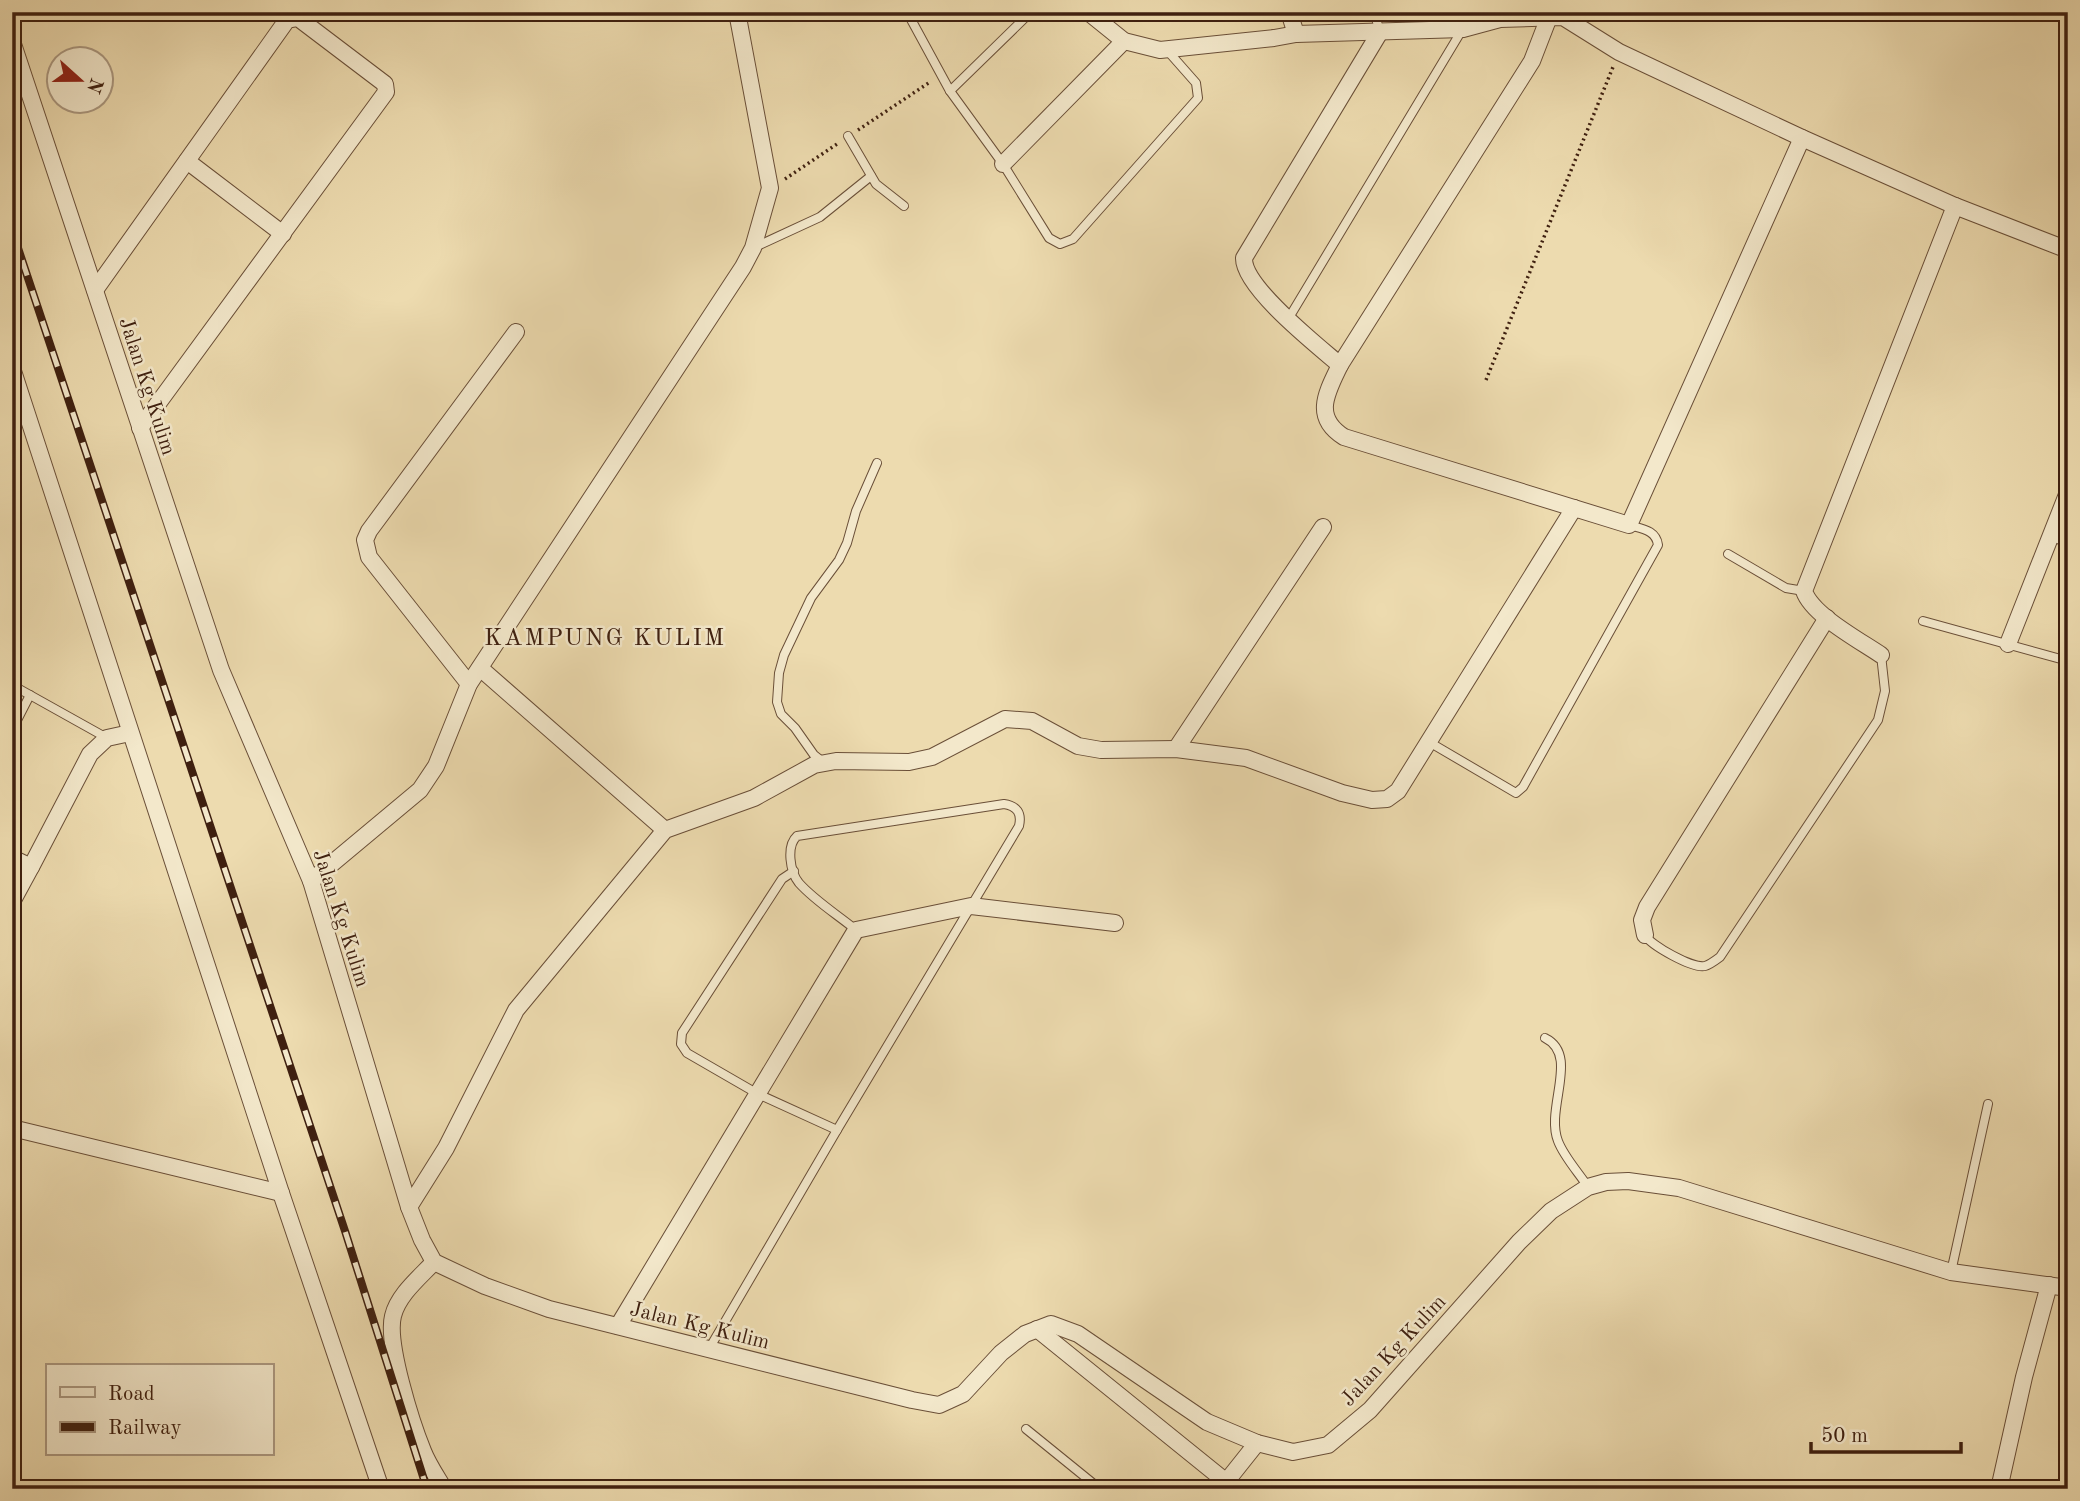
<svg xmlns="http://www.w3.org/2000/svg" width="2080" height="1501" font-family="'Old Standard TT',serif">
<rect width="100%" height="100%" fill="#eddbaf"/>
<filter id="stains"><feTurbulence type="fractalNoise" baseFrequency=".00286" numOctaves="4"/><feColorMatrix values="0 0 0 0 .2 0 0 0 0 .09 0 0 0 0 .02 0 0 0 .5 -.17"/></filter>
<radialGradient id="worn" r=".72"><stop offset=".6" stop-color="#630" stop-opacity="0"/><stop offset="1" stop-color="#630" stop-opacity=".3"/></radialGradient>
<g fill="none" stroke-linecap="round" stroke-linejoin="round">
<g stroke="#6a4f38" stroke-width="10">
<g id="service">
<polyline points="907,12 950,91 1003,164 1049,238 1060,244 1073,239 1198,98 1196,83 1166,49"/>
<polyline points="1374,12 1380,32"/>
<polyline points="950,91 1031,12"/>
<polyline points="848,136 876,184 904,206"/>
<polyline points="753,248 820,217 871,176"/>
<polyline points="1287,321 1462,30"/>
<polyline points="2050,536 2068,543"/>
<polyline points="1728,554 1786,588 1804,591"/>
<polyline points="1923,621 2068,661"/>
<polyline points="12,685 107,738"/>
<polyline points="12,730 30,695"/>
<path d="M1429,742l87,51 7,-6 135,-242c-2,-15 -16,-16 -29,-20"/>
<polyline points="823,762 814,755 795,728 781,714 777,702 779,673 784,655 811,598 839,560 847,543 856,511 877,463"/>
<polyline points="794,871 782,879 682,1033 681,1044 687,1053 758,1094 837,1130"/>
<path d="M1645,935c5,10 48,34 60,31 4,-1 11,-6 15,-9l158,-237 7,-29 -4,-36"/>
<path d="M1545,1038c35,17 0,70 13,103 6,16 21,32 30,46"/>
<polyline points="1951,1272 1988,1104"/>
<path d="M709,1349l128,-219 182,-304c3,-13 -2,-20 -15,-22l-207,32c-11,10 -7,36 2,47 16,18 39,32 57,47"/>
<polyline points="1026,1429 1100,1489"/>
</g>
</g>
<g stroke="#6a4f38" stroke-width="18">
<g id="minor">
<polyline points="1088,12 1124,41 1160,50 1274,38 1296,34 1463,29 1500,19 1563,17 1619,52 1802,138 1955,206 2068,250"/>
<polyline points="1289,12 1296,34"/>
<path d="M1380,32l-136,226c-1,29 74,88 96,107l192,-304 17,-44"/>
<polyline points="12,41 221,670 311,881 409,1207 422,1240 434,1262 485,1286 549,1309 912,1400 939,1405 963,1394 1001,1353 1025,1334 1051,1324 1078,1334 1207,1422 1257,1443 1293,1452 1328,1445 1370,1410 1519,1242 1551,1211 1588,1187 1606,1182 1628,1181 1679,1188 1951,1272 2068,1288"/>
<polyline points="187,161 283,234"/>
<polyline points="1003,164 1124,41"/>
<polyline points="95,290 287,20 298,18 385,84 386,92 140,428"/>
<path d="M1340,365c-13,27 -28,52 4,72l285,88 173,-387"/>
<polyline points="12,368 281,1193 381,1489"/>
<polyline points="2008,644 2068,492"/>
<path d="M1881,655c-22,-15 -69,-40 -77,-64l151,-385"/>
<polyline points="480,668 665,830"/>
<polyline points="469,684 369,557 365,540 369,531 516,332"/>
<polyline points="1176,749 1323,527"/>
<polyline points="12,858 31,867 90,754 107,738 130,733"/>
<polyline points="311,881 420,790 436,766 469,684 743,267 753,248 770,188 737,12"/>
<polyline points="12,902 31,867"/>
<polyline points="1645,935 1642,920 1647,907 1827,618"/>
<polyline points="12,1128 281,1193"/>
<polyline points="409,1207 446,1148 516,1010 665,830 754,798 814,765 836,761 909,762 932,757 1005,719 1032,721 1078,746 1101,750 1176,749 1246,758 1342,793 1372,800 1387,799 1398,791 1574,508"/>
<path d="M434,1262c-15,16 -36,33 -41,54 -7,27 19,108 30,135 5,13 14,26 21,38"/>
<polyline points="618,1326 856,930 971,906 1115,923"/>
<polyline points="1037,1329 1235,1489"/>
<polyline points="1226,1482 1257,1443"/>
<polyline points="1999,1489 2024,1377 2049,1285"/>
</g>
</g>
<g stroke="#3f2010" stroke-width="3.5" stroke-dasharray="2 3.5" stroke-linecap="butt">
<polyline points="858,130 930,82"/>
<polyline points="785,179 837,144"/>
<polyline points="1486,380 1613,67"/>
</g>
<use href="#service" stroke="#f3e8cb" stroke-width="8"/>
<use href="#minor" stroke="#f3e8cb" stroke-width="16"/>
<g stroke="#3f2010" stroke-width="8">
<polyline id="rail" points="12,230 345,1231 427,1489"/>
</g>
<use href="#rail" stroke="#f3e8cb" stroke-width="5" stroke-dasharray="16" stroke-linecap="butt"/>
</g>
<g text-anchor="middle" stroke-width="5" stroke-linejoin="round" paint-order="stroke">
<g font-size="21" fill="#3f2010" stroke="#f3e8cb">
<text transform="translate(148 386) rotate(72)" y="7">Jalan Kg Kulim</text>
<text transform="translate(342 918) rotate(72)" y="7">Jalan Kg Kulim</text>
<text transform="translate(700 1325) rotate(14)" y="7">Jalan Kg Kulim</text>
<text transform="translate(1393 1350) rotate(-47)" y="7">Jalan Kg Kulim</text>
</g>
<g font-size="24" letter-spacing="2" fill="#3f2010" stroke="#f3e8cb">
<text x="605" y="645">KAMPUNG KULIM</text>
</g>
</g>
<rect width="2080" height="1501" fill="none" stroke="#eddbaf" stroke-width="42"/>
<rect x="14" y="14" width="2052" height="1473" fill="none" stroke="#3f2010" stroke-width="3.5"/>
<rect x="21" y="21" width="2038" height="1459" fill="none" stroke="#3f2010" stroke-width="2"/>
<rect x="46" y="1364" width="228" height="91" fill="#f3e8cb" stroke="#ab9880" stroke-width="2"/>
<rect x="60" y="1387" width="35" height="10" fill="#f3e8cb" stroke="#ab9880" stroke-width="2"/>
<text x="108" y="1400" font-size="21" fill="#3f2010">Road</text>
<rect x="60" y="1422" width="35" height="10" fill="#3f2010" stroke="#ab9880" stroke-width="2"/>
<text x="108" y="1434" font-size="21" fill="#3f2010">Railway</text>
<g transform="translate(80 80) rotate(111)"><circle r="33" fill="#f3e8cb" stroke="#ab9880" stroke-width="2"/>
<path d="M0-5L12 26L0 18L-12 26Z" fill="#8f2418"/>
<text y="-10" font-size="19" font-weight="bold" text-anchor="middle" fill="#3f2010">N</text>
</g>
<path d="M1811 1442v10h150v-10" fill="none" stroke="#3f2010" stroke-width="3.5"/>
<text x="1821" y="1442" font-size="21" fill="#3f2010" stroke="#f3e8cb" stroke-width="5" paint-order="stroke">50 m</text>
<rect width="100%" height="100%" filter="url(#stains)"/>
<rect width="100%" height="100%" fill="url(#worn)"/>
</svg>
